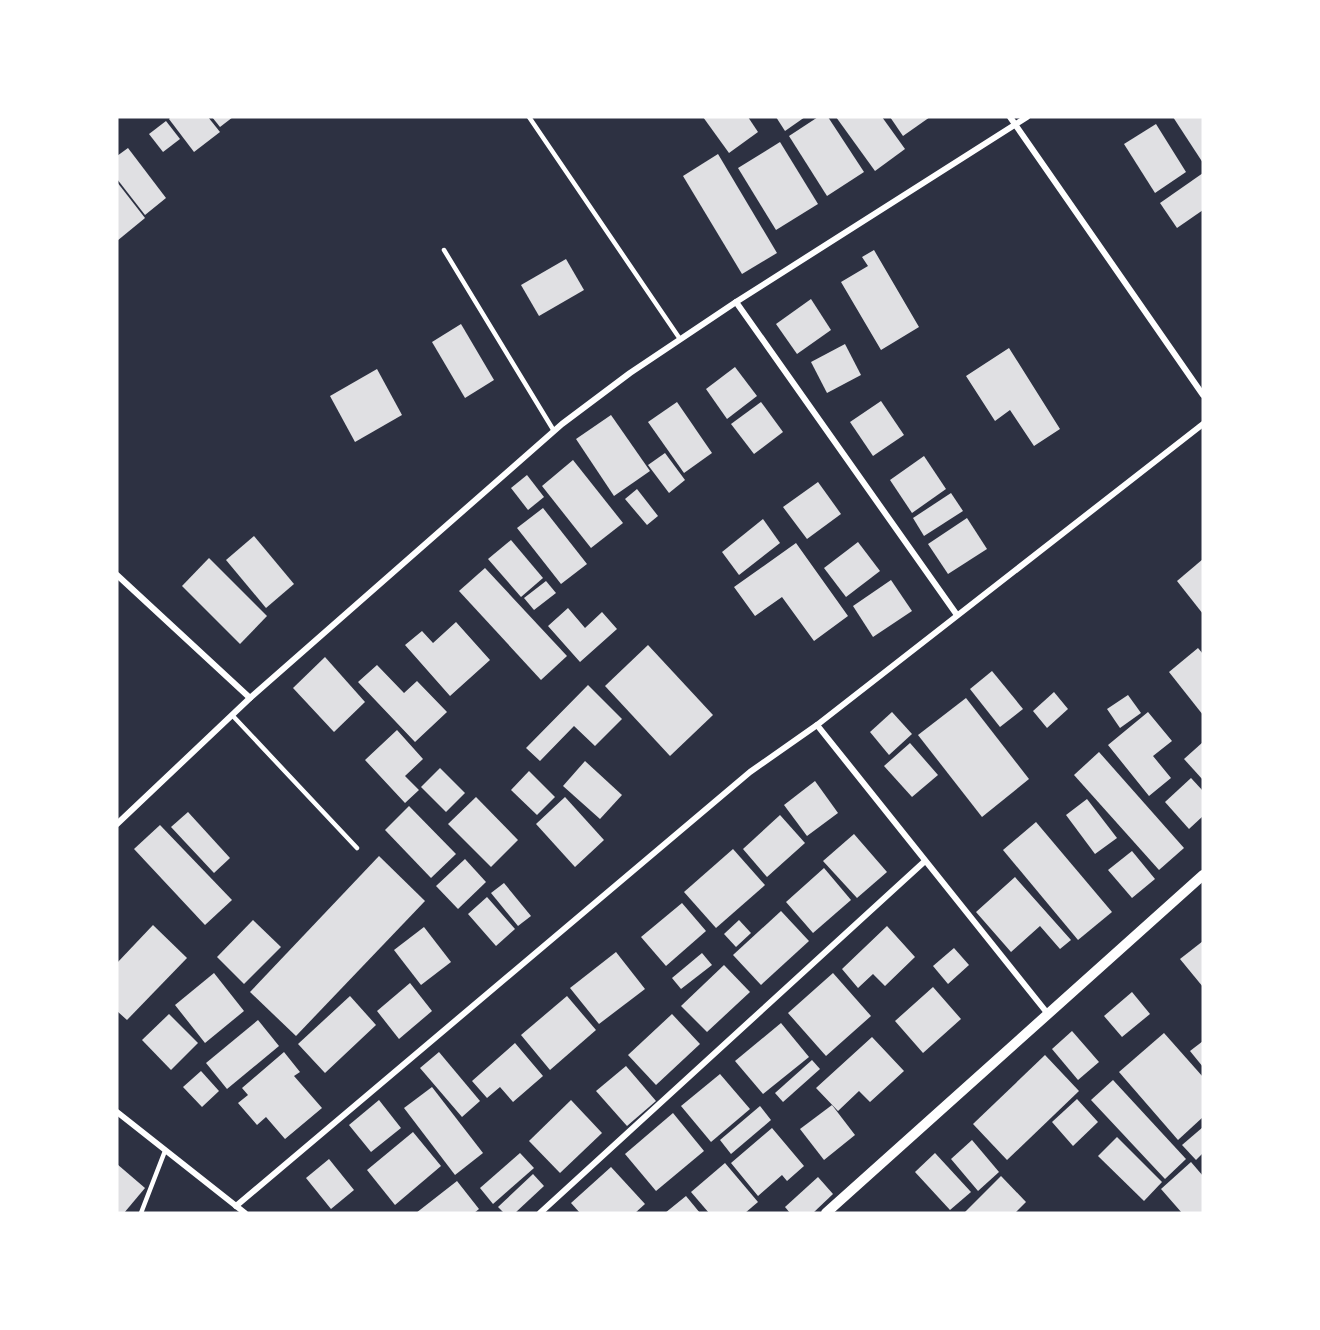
<svg xmlns="http://www.w3.org/2000/svg" width="1320" height="1330" font-family="'Source Sans 3',sans-serif">
<rect width="100%" height="100%" fill="#2d3142"/>
<g fill="#e0e0e3">
<polygon points="171,117 208,117 220,132 194,152 169,119"/>
<polygon points="212,117 233,117 220,127"/>
<polygon points="703,117 748,117 758,132 729,153"/>
<polygon points="776,117 805,117 785,131"/>
<polygon points="818,117 828,117 864,172 827,196 789,136"/>
<polygon points="836,117 882,117 905,149 875,171"/>
<polygon points="890,117 930,117 903,136"/>
<polygon points="1173,117 1203,117 1203,163"/>
<polygon points="166,121 180,139 163,152 149,134"/>
<polygon points="1156,124 1186,172 1155,193 1124,144"/>
<polygon points="780,142 818,204 776,230 738,168"/>
<polygon points="128,148 166,198 145,215 117,179 117,156"/>
<polygon points="718,154 777,253 742,274 683,176"/>
<polygon points="1203,173 1203,210 1177,228 1160,203"/>
<polygon points="117,182 145,218 117,241"/>
<polygon points="874,250 919,327 881,350 841,282 868,266 862,257"/>
<polygon points="566,259 584,290 539,316 521,285"/>
<polygon points="811,299 831,330 797,354 776,324"/>
<polygon points="461,324 494,380 465,398 432,342"/>
<polygon points="845,344 861,375 827,393 811,362"/>
<polygon points="1009,348 1060,429 1034,446 1010,410 995,421 966,376"/>
<polygon points="735,367 757,396 727,419 706,389"/>
<polygon points="377,369 402,415 355,442 330,396"/>
<polygon points="881,401 904,435 873,456 850,422"/>
<polygon points="677,402 712,453 684,473 648,422"/>
<polygon points="761,402 783,432 754,454 731,424"/>
<polygon points="611,415 650,471 614,496 576,439"/>
<polygon points="665,453 685,480 669,493 648,465"/>
<polygon points="924,456 946,489 912,513 890,480"/>
<polygon points="573,460 623,523 591,548 542,486"/>
<polygon points="527,475 544,497 528,510 511,488"/>
<polygon points="818,482 841,514 807,539 783,507"/>
<polygon points="637,489 658,516 647,525 625,499"/>
<polygon points="951,493 963,511 924,536 913,518"/>
<polygon points="543,508 587,564 561,584 517,528"/>
<polygon points="967,518 987,549 948,574 928,544"/>
<polygon points="763,519 780,543 739,575 722,552"/>
<polygon points="254,536 294,584 266,608 226,560"/>
<polygon points="511,540 543,578 521,597 488,559"/>
<polygon points="858,542 880,571 846,597 824,568"/>
<polygon points="796,543 848,616 814,641 782,597 755,616 734,587"/>
<polygon points="209,558 267,616 240,644 182,586"/>
<polygon points="1203,559 1203,614 1177,581"/>
<polygon points="485,568 567,656 541,680 459,591"/>
<polygon points="891,580 912,611 873,637 853,606"/>
<polygon points="546,581 556,593 534,610 524,598"/>
<polygon points="568,608 585,628 602,612 617,629 580,662 548,626"/>
<polygon points="456,622 490,660 450,696 405,645 422,631 433,643"/>
<polygon points="648,645 713,715 670,756 605,686"/>
<polygon points="1198,648 1203,654 1203,715 1169,672"/>
<polygon points="325,657 365,702 334,732 293,688"/>
<polygon points="377,665 404,693 417,681 447,712 415,742 358,682"/>
<polygon points="992,671 1023,709 1000,727 970,689"/>
<polygon points="588,685 622,719 595,746 574,726 540,761 526,748"/>
<polygon points="1054,692 1068,709 1047,728 1033,711"/>
<polygon points="1128,695 1141,713 1120,728 1107,709"/>
<polygon points="966,698 1029,779 982,817 918,735"/>
<polygon points="892,712 912,734 889,755 870,732"/>
<polygon points="1148,712 1172,741 1153,756 1171,778 1149,796 1108,745"/>
<polygon points="397,730 423,759 405,776 419,790 405,803 365,760"/>
<polygon points="1203,742 1203,780 1184,759"/>
<polygon points="910,743 938,775 912,797 884,766"/>
<polygon points="1099,752 1184,848 1159,870 1074,775"/>
<polygon points="585,761 622,795 600,819 563,786"/>
<polygon points="440,768 465,793 446,812 421,787"/>
<polygon points="529,771 555,797 537,815 511,790"/>
<polygon points="1191,778 1203,791 1203,816 1189,829 1165,802"/>
<polygon points="815,781 838,813 807,836 784,805"/>
<polygon points="476,797 518,840 491,867 448,824"/>
<polygon points="565,797 604,840 575,867 536,824"/>
<polygon points="1087,799 1117,838 1095,854 1066,815"/>
<polygon points="409,806 456,854 431,878 385,830"/>
<polygon points="188,812 230,858 214,873 171,827"/>
<polygon points="780,815 805,843 767,877 743,849"/>
<polygon points="1036,822 1112,912 1078,940 1003,850"/>
<polygon points="160,825 232,900 205,925 134,849"/>
<polygon points="854,834 887,872 857,898 823,861"/>
<polygon points="733,849 765,885 716,928 684,892"/>
<polygon points="1132,851 1155,879 1132,898 1108,870"/>
<polygon points="379,856 425,901 296,1036 250,992"/>
<polygon points="465,859 486,882 458,909 436,886"/>
<polygon points="824,868 851,900 813,933 786,902"/>
<polygon points="1015,877 1071,940 1060,949 1040,926 1011,952 976,912"/>
<polygon points="504,883 531,916 518,926 491,893"/>
<polygon points="487,897 515,929 496,946 468,914"/>
<polygon points="682,903 706,931 666,966 641,937"/>
<polygon points="781,911 809,941 761,985 733,955"/>
<polygon points="253,920 281,947 244,984 217,957"/>
<polygon points="739,920 751,933 736,947 724,934"/>
<polygon points="153,925 187,958 127,1020 117,1011 117,963"/>
<polygon points="887,926 915,957 885,986 873,974 858,988 842,969"/>
<polygon points="424,927 451,962 421,985 394,950"/>
<polygon points="1203,941 1203,987 1180,959"/>
<polygon points="954,948 969,965 948,984 933,966"/>
<polygon points="616,952 645,989 599,1024 570,988"/>
<polygon points="702,953 712,965 681,989 672,978"/>
<polygon points="724,965 750,992 707,1032 681,1006"/>
<polygon points="214,973 244,1011 205,1043 175,1005"/>
<polygon points="833,973 871,1016 826,1056 788,1013"/>
<polygon points="410,983 432,1011 399,1039 377,1011"/>
<polygon points="933,987 961,1019 923,1053 895,1021"/>
<polygon points="1132,992 1150,1014 1122,1037 1104,1016"/>
<polygon points="350,996 376,1025 325,1073 298,1044"/>
<polygon points="567,996 596,1030 550,1070 521,1035"/>
<polygon points="169,1014 198,1043 171,1070 142,1040"/>
<polygon points="672,1014 700,1044 656,1085 628,1055"/>
<polygon points="258,1020 279,1046 227,1089 206,1063"/>
<polygon points="781,1023 809,1057 763,1094 735,1061"/>
<polygon points="1072,1031 1099,1062 1078,1080 1052,1049"/>
<polygon points="1164,1033 1203,1077 1203,1117 1178,1140 1119,1072"/>
<polygon points="872,1037 904,1071 870,1102 859,1091 838,1111 816,1088"/>
<polygon points="1203,1041 1203,1067 1190,1051"/>
<polygon points="515,1043 543,1076 513,1102 500,1087 487,1098 472,1081"/>
<polygon points="284,1052 300,1072 294,1076 322,1108 285,1139 266,1117 257,1125 238,1103 248,1095 242,1088"/>
<polygon points="439,1052 480,1101 462,1117 420,1068"/>
<polygon points="1045,1055 1079,1091 1007,1160 973,1124"/>
<polygon points="812,1060 820,1069 783,1102 775,1093"/>
<polygon points="626,1066 656,1101 627,1126 596,1091"/>
<polygon points="201,1071 219,1091 202,1107 183,1087"/>
<polygon points="720,1074 750,1109 711,1142 681,1106"/>
<polygon points="1113,1080 1186,1159 1165,1179 1091,1100"/>
<polygon points="432,1087 483,1153 455,1175 404,1108"/>
<polygon points="1077,1099 1098,1122 1073,1146 1052,1122"/>
<polygon points="379,1100 401,1128 371,1152 349,1125"/>
<polygon points="571,1100 602,1133 560,1173 529,1141"/>
<polygon points="832,1105 855,1135 824,1160 800,1129"/>
<polygon points="760,1106 771,1120 731,1154 720,1140"/>
<polygon points="673,1113 704,1151 656,1191 625,1154"/>
<polygon points="1203,1127 1203,1153 1196,1160 1182,1145"/>
<polygon points="772,1128 804,1166 787,1181 782,1175 758,1196 731,1163"/>
<polygon points="413,1132 441,1166 395,1205 367,1170"/>
<polygon points="1117,1137 1162,1182 1144,1201 1098,1156"/>
<polygon points="972,1140 999,1172 978,1191 951,1159"/>
<polygon points="520,1153 534,1168 493,1204 480,1188"/>
<polygon points="935,1153 971,1192 950,1210 915,1172"/>
<polygon points="329,1159 354,1190 331,1209 306,1178"/>
<polygon points="1191,1162 1203,1176 1203,1213 1182,1213 1161,1189"/>
<polygon points="725,1163 758,1202 745,1213 709,1213 691,1192"/>
<polygon points="117,1164 145,1188 124,1213 117,1213"/>
<polygon points="611,1167 645,1204 635,1213 580,1213 571,1203"/>
<polygon points="533,1174 544,1186 515,1213 504,1213 498,1207"/>
<polygon points="1001,1176 1026,1202 1015,1213 964,1213"/>
<polygon points="818,1177 833,1194 813,1213 790,1213 785,1207"/>
<polygon points="457,1181 479,1209 474,1213 416,1213"/>
<polygon points="686,1196 700,1213 665,1213"/>
</g>
<g fill="none" stroke-linecap="round" stroke-linejoin="round">
<g stroke="#fff" stroke-width="4.5">
<polyline points="529,117 680,339"/>
<polyline points="444,250 554,431"/>
<polyline points="232,715 357,848"/>
<polyline points="141,1213 165,1151"/>
</g>
<g stroke="#fff" stroke-width="6">
<polyline points="1010,117 1203,395"/>
<polyline points="736,302 957,615"/>
<polyline points="117,575 250,698"/>
<polyline points="817,725 1048,1014"/>
<polyline points="117,824 250,698 562,424 630,373 736,302 1027,117"/>
<polyline points="117,1112 245,1213"/>
<polyline points="236,1206 750,772 817,725 1203,424"/>
<polyline points="540,1213 925,861"/>
</g>
<polyline stroke="#fff" stroke-width="10" points="826,1213 1203,875"/>
</g>
<rect width="1320" height="1330" fill="none" stroke="#ffffff" stroke-width="237"/>
</svg>
